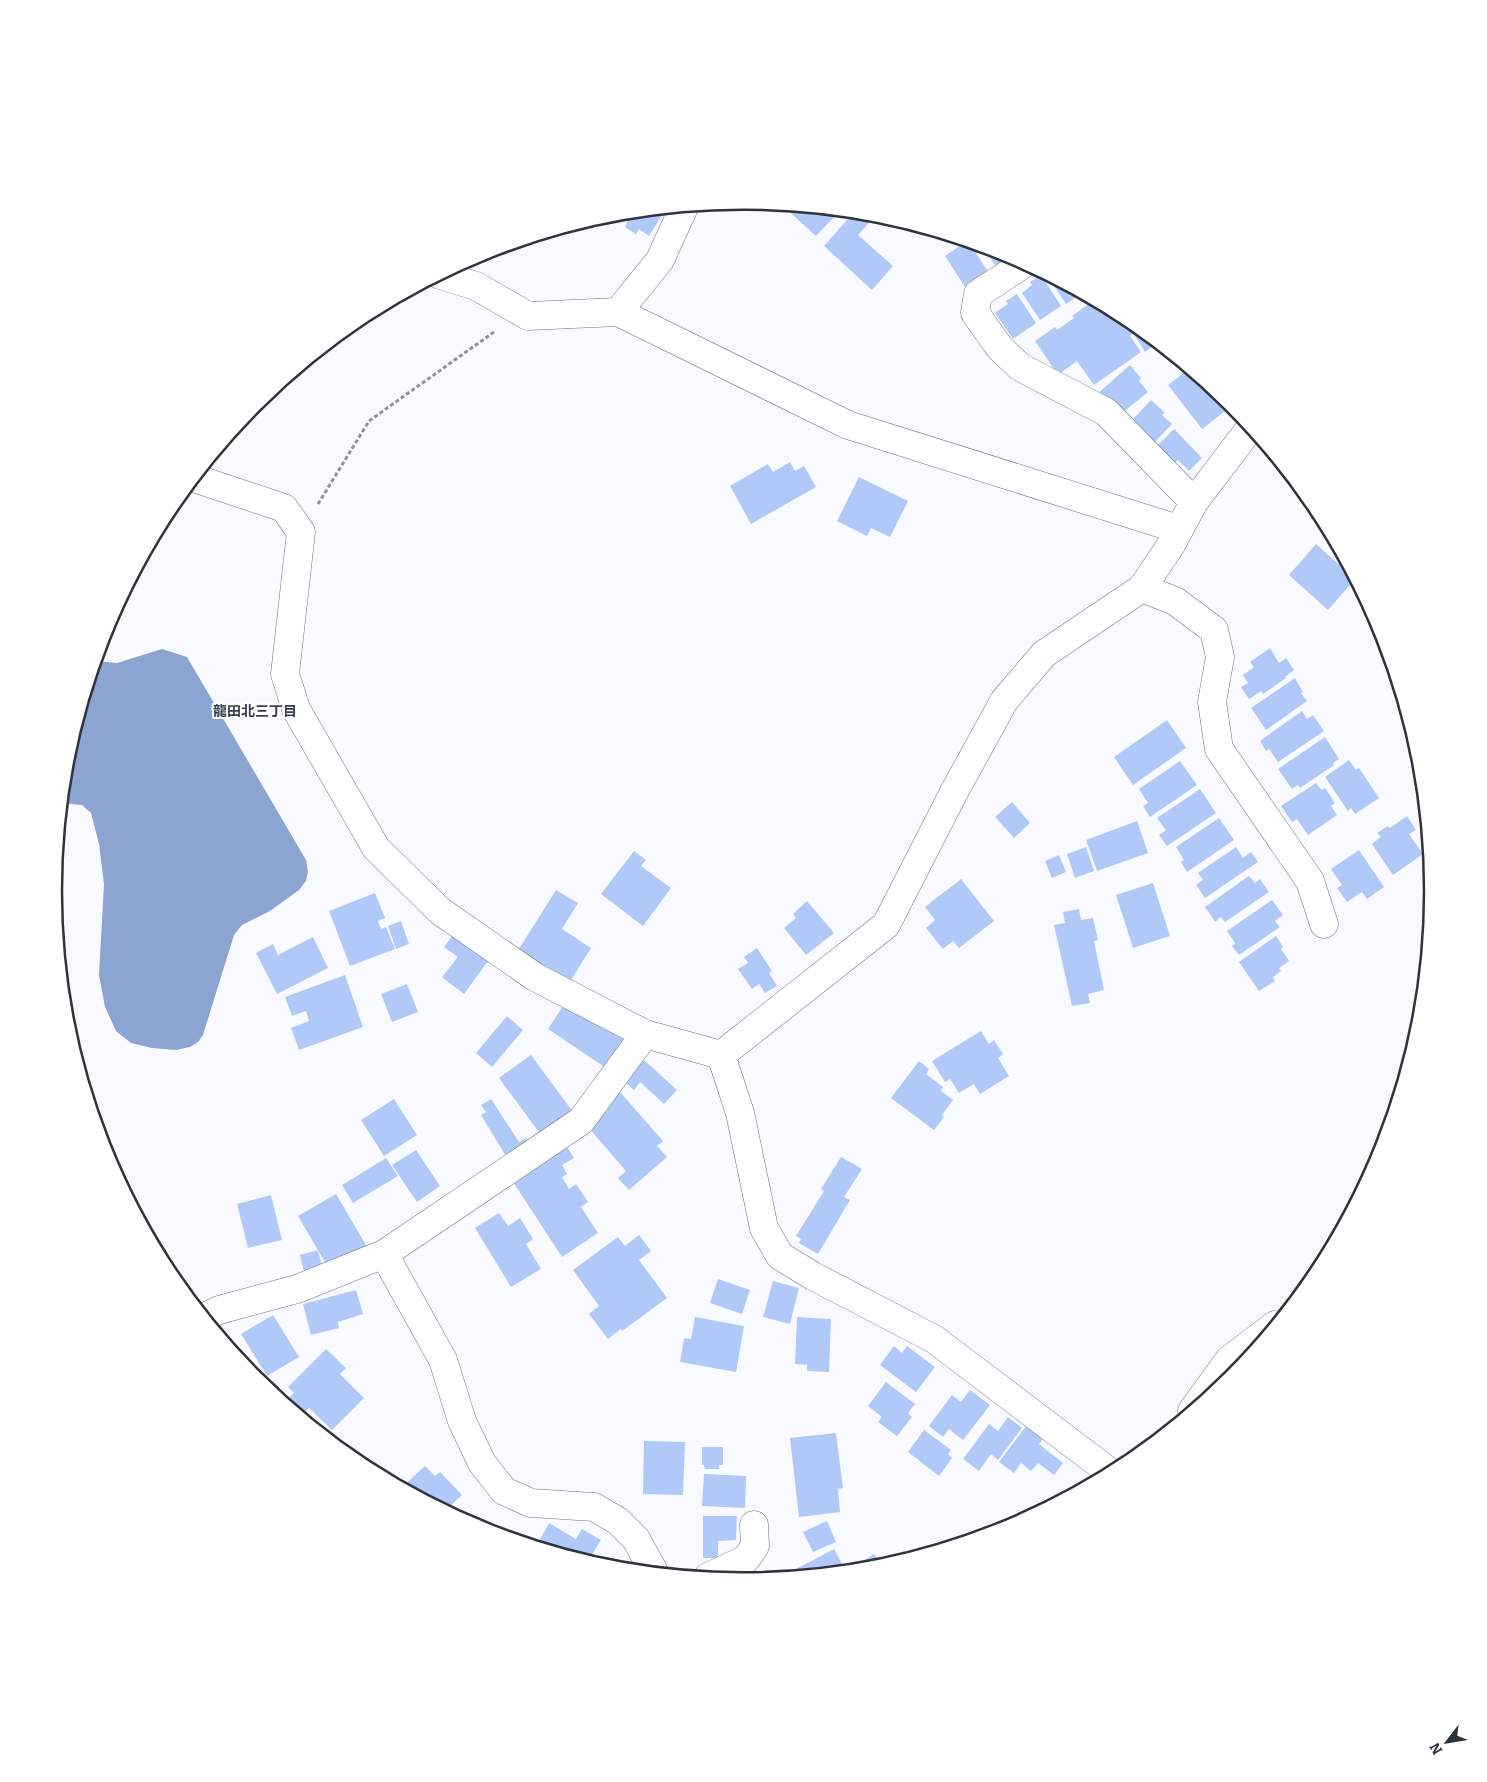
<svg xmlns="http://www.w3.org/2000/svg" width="1487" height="1782" font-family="Bitter,'Noto Sans JP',serif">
<rect width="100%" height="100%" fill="#f8faff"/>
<polygon fill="#8ca4d1" points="162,649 187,657 306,860 308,872 306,881 299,890 270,911 242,925 234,935 203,1035 198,1042 190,1047 176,1050 152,1048 131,1043 116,1031 105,1007 99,975 104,884 99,844 91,813 82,805 62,803 67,756 96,661 117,663"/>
<g fill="#b0c9f8">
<polygon points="787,206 830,210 836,215 816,236 785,208"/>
<polygon points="660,209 664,212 649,236 639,229 636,234 625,227 627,222 619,217 621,213"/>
<polygon points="854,212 877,214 858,235 893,266 872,290 824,246"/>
<polygon points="967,241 969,242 992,278 969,293 945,256"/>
<polygon points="983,246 1008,254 1019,260 1000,273"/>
<polygon points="1041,275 1061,306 1040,320 1022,293 1032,285 1030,282"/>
<polygon points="1049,276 1082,293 1066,304 1048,277"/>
<polygon points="1017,294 1036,323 1013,339 995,313 1008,304 1006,301"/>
<polygon points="1094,300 1127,318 1158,343 1145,352 1133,333 1130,336 1141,352 1094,385 1077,361 1058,375 1035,341 1055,327 1057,330 1074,318 1072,316"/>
<polygon points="1130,365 1141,378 1139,381 1148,392 1121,414 1096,395"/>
<polygon points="1189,369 1233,405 1202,429 1168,385"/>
<polygon points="1151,400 1165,413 1162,415 1172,424 1151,446 1132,420"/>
<polygon points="1174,429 1202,458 1189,471 1178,460 1173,465 1156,447"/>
<polygon points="790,462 795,471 804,466 816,487 751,524 730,486 768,464 773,472"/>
<polygon points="859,477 908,501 890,537 871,528 867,536 837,521"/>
<polygon points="1316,544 1355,579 1328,610 1289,575"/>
<polygon points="1270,648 1279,663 1286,658 1294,670 1285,677 1286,678 1263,694 1261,691 1249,699 1241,687 1248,683 1243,675 1254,667 1250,662"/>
<polygon points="1295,678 1303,692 1301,693 1307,701 1266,730 1251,708"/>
<polygon points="1302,711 1307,719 1313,715 1324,731 1278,762 1269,749 1266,751 1260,741"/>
<polygon points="1167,720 1186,748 1133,785 1114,757"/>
<polygon points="1325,737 1339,759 1333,763 1334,765 1300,788 1298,785 1292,789 1278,769"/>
<polygon points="1349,760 1356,770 1359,768 1379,798 1355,814 1351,808 1348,811 1325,777"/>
<polygon points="1180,761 1197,785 1150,817 1143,806 1148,803 1139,789"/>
<polygon points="1316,783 1322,790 1325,788 1335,803 1331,806 1337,815 1308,835 1297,819 1292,822 1281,806"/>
<polygon points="1200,789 1216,813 1167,846 1159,835 1166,830 1157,818"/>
<polygon points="1012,802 1030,823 1014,838 995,817"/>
<polygon points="1407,816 1416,830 1409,834 1423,854 1393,875 1372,844 1381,837 1377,833 1388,826 1390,828"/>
<polygon points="1219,818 1234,840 1187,872 1181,862 1184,860 1176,847"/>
<polygon points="1137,821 1148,853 1097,871 1086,840"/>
<polygon points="1086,847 1094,871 1075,878 1067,854"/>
<polygon points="1236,847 1243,858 1251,852 1258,862 1205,898 1196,885 1203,880 1198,873"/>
<polygon points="1359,850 1384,887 1367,899 1362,892 1347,902 1337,888 1342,885 1331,869"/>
<polygon points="634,851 646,860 641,866 671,888 643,926 601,894"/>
<polygon points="1059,855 1066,872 1052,878 1045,861"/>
<polygon points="1249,876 1255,883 1260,879 1269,892 1225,922 1221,917 1215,922 1205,907"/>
<polygon points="961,879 994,921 959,948 953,941 943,949 926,928 935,920 925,907"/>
<polygon points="1153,883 1170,936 1133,948 1116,895"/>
<polygon points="556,890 578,903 562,929 591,948 568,985 517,952"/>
<polygon points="375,893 385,918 378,921 381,929 386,927 395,949 350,966 329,911"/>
<polygon points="1272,900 1283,915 1275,921 1280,927 1239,955 1232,946 1235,943 1227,931"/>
<polygon points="807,901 834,933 806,955 784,928 796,918 793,914"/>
<polygon points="1079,909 1081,920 1093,918 1098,940 1094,941 1104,990 1088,994 1090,1003 1072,1006 1054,925 1065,923 1063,912"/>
<polygon points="401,921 409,944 396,949 388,926"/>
<polygon points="456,931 491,957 464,994 442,977 458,957 444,947"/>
<polygon points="1276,936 1283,947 1281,949 1289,961 1279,968 1281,971 1273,977 1275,981 1259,991 1239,962"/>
<polygon points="313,937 328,968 277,994 256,953 273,944 278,955"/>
<polygon points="757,948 772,971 769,973 777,986 765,993 759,984 752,989 738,969 748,963 744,957"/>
<polygon points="345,975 363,1027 299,1050 291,1028 309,1021 306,1011 292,1016 285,997"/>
<polygon points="407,984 418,1012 392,1022 381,994"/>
<polygon points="563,1006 574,1014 579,1006 633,1041 612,1072 548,1029"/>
<polygon points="507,1016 523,1030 492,1067 476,1053"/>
<polygon points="981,1031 989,1044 994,1040 1003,1054 998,1058 1009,1076 980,1094 974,1084 959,1093 950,1079 945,1082 932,1061"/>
<polygon points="531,1055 573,1112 541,1135 499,1078"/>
<polygon points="644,1060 677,1090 664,1104 640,1082 634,1090 625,1082"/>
<polygon points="919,1061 929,1069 926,1074 943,1087 941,1091 953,1100 942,1115 944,1117 934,1130 891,1098"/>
<polygon points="620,1092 663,1141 657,1146 667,1157 629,1190 618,1178 626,1171 588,1127 608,1110 605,1106"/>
<polygon points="394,1099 417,1135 384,1156 361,1120"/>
<polygon points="491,1099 519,1142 526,1138 531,1147 509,1161 481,1115 486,1112 481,1105"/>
<polygon points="564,1142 574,1158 562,1165 567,1174 562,1177 569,1189 576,1184 588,1202 581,1207 598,1233 562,1257 510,1177"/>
<polygon points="416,1150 440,1186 417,1202 392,1165"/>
<polygon points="841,1157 862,1169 844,1197 850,1200 818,1254 799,1243 801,1239 796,1236 824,1191 821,1189"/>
<polygon points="386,1158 398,1176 353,1203 342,1185"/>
<polygon points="336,1194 370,1252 332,1274 298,1216"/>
<polygon points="271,1195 282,1240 248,1248 237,1204"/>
<polygon points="499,1213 508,1226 520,1218 533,1239 526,1244 541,1269 511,1287 475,1228"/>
<polygon points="639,1235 651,1251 639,1260 667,1298 622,1331 621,1329 608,1339 589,1314 599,1306 573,1270 618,1237 625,1246"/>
<polygon points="318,1250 324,1274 306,1280 300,1255"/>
<polygon points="718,1279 750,1290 742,1314 710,1303"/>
<polygon points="773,1281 799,1288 790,1324 763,1317"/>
<polygon points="356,1290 363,1314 338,1322 339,1328 311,1335 303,1304"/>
<polygon points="273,1315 299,1357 267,1376 241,1334"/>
<polygon points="695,1317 744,1326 736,1372 680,1362 684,1338 691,1339"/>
<polygon points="797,1317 831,1319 829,1372 807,1371 807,1365 795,1364"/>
<polygon points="894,1346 902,1353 907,1346 935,1367 916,1392 880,1365"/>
<polygon points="326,1349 346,1368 340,1374 364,1398 332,1430 309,1408 301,1416 285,1402 294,1393 288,1387"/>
<polygon points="886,1382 915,1404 908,1413 912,1417 897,1436 878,1422 882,1417 868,1406"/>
<polygon points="970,1390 990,1405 963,1440 949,1429 943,1437 929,1426 952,1395 961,1402"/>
<polygon points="1008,1417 1022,1428 998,1460 991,1454 979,1471 963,1459 989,1424 998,1431"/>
<polygon points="1026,1426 1043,1439 1039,1444 1063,1463 1054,1475 1038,1463 1031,1471 1021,1463 1014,1473 999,1462"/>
<polygon points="924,1430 951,1450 948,1454 952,1458 939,1476 908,1452"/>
<polygon points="836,1433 843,1488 838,1489 840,1512 799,1517 790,1438"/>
<polygon points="644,1441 685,1442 683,1495 643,1494"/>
<polygon points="702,1447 723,1447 723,1465 719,1465 719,1469 705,1469 704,1465 702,1465"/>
<polygon points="425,1466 435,1476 440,1472 462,1495 446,1510 402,1487"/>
<polygon points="704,1474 746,1476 745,1508 702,1506"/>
<polygon points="703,1516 737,1516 736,1540 718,1541 718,1558 703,1558"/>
<polygon points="827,1521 836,1542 813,1552 803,1532"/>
<polygon points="549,1523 576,1539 582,1529 601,1540 590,1558 581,1553 578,1558 540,1547 537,1545"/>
<polygon points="834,1549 846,1571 800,1575 796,1569"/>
<polygon points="874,1554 883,1566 856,1570 854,1567"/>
</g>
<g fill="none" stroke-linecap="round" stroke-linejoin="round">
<g stroke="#687386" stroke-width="29">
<g id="minor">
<polyline points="1025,263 978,294 975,313 1000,348 1020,367 1106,412 1194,502"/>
<polyline points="440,275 476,286 528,316 618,312 848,425 1178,529"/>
<polyline points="618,312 660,260 684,207"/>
<polyline points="194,478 284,508 301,532 285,674 296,709 376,848 440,911 535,977 645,1034 721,1055"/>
<polyline points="1142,588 1175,601 1214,630 1220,657 1212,702 1219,749 1310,881 1324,924"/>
<polyline points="721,1055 886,925 953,794 1004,701 1044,654 1142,588 1171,545 1194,502 1251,427"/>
<polyline points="721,1055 740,1113 764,1228 780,1256 813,1276 934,1339 1111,1473"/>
<polyline points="384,1254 443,1360 462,1421 482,1463 504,1491 531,1503 594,1507 618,1521 636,1539 654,1572"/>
<polyline points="205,1317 219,1310 297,1289 384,1254 581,1121 645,1034"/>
<polyline points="1192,1411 1229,1360 1275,1325"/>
<polyline points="708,1577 746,1559 755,1546 754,1525"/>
</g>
</g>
<polyline stroke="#91949b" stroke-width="3" stroke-dasharray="4 2.5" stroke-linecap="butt" points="318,504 369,421 494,332"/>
<use href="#minor" stroke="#fff" stroke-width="28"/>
</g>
<g text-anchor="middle" stroke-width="4" stroke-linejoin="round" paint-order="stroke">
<g font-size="14" font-weight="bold" fill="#363f51" stroke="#fff">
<text x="255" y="716">龍田北三丁目</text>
</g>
</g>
<path d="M0 0H1487V1782H0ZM62 891a681 681 0 1 1 1362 0a681 681 0 1 1-1362 0Z" fill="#fff" fill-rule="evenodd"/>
<path fill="none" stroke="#2f343c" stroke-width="2.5" d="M62 891a681 681 0 1 1 1362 0a681 681 0 1 1-1362 0Z"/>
<g transform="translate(1447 1742) rotate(239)" stroke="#ffffff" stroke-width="4" paint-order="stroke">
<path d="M0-4L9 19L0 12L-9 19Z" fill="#2f343c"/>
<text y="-8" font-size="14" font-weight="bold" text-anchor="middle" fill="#2f343c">N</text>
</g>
</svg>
